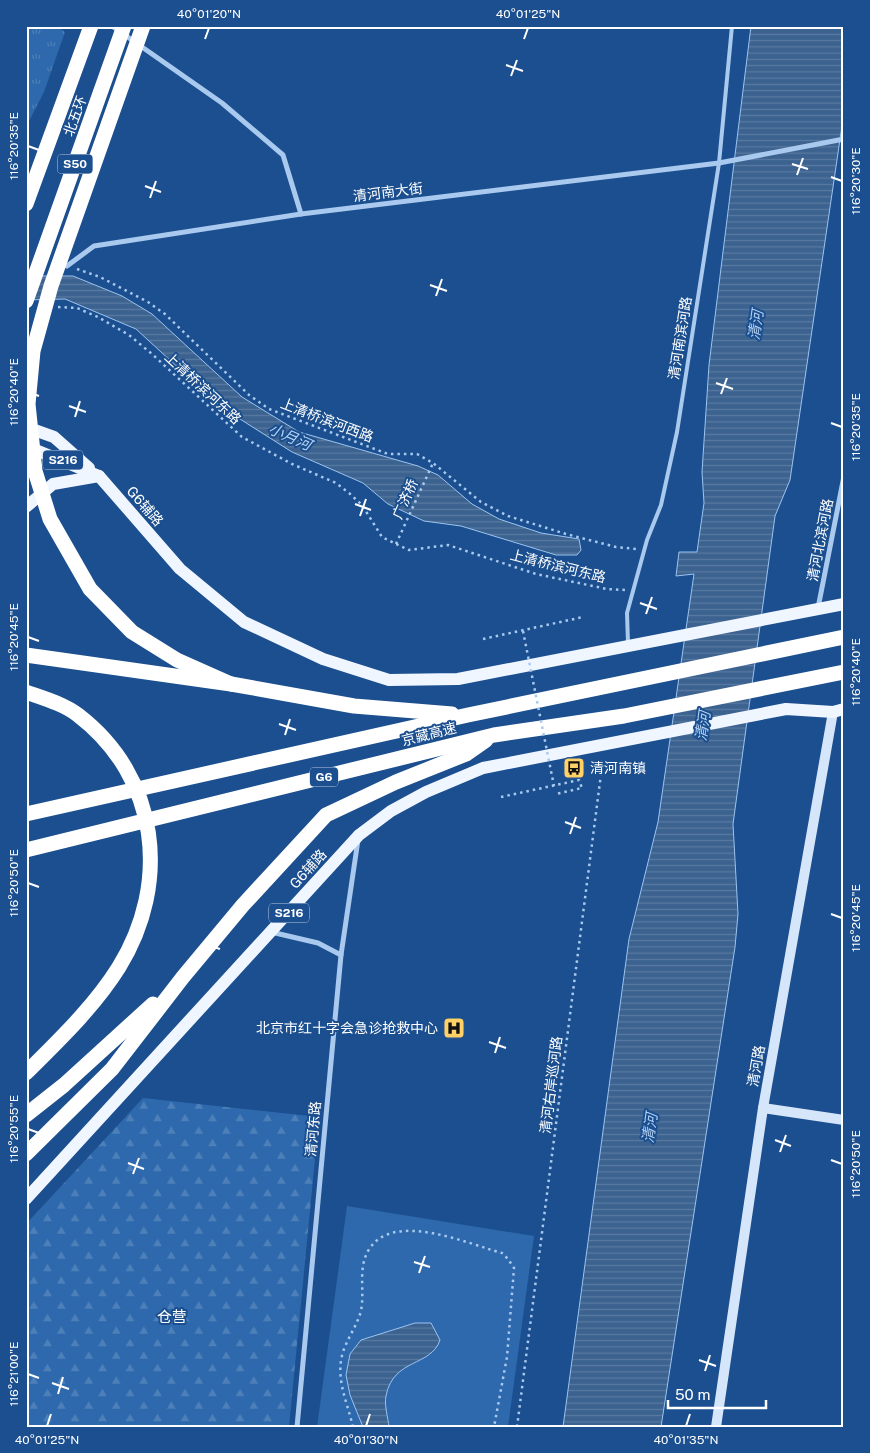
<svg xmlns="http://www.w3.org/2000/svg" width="870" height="1453" font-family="'Public Sans','Noto Sans SC',sans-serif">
<defs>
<pattern id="forest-firs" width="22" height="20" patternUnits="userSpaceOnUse" patternTransform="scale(1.25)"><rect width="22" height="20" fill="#2e69ad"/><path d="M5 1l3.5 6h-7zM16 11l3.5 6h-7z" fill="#4d80b9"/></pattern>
<pattern id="park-tufts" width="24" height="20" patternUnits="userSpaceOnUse" patternTransform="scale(1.25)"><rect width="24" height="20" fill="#2e69ad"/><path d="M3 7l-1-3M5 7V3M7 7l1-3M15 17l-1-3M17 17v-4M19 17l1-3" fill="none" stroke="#4d80b9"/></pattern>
<pattern id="water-rules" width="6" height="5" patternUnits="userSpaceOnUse" patternTransform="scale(1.25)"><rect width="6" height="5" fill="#3c6290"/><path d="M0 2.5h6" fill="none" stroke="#597aa1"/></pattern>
</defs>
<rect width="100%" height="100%" fill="#1b4f8f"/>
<polygon fill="#2e69ad" points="347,1206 534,1236 508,1427 317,1427"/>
<polygon fill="url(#forest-firs)" points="143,1098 319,1117 289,1427 26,1427 26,1224"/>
<polygon fill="url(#park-tufts)" points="26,26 56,26 65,32 44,92 26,127"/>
<g fill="url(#water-rules)" stroke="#9cc4f0">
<polygon points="751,26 844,26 844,112 790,480 775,516 733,824 738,914 735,947 661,1427 563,1427 629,939 658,822 694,574 676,576 679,552 697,552 704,503 702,472 709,365"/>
<polygon points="26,276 73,276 122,296 152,314 242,397 299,432 418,466 438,475 472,504 499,519 541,533 579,539 581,550 577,555 556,555 461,526 424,521 388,504 363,483 292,452 221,407 136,329 65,299 26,300"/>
<path d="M415,1323h16l9,17c-9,27 -47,18 -54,56 -2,8 2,22 3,31h-26l-13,-32 -4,-20 4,-21 11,-14z"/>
</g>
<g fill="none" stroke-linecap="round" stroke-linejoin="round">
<g stroke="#a9c9ee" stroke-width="2.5" stroke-dasharray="2.5 4" stroke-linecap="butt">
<polyline points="77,269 100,277 148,302 165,314 249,395 269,409 388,454 417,454 433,463 481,502 508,516 566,534 616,547 636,549"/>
<polyline points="58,307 77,308 98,317 129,335 152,354 242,437 292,464 336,483 349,493 362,505 382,537 396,544 409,550 448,545 536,574 607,589 625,590"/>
<polyline points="396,544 433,463"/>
<polyline points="483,639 583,617"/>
<polyline points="501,797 579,780 582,788 556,794"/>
<path d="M353,1427c-6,-26 -19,-51 -9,-78 5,-13 13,-24 17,-38 4,-21 -4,-45 9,-63 25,-37 98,-4 132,5l6,6 6,9 -7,89 -13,70"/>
<polyline points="517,1427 601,774 601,757"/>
</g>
<polyline stroke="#a9c9ee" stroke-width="4" points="628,643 627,613 647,540 661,505 677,432 719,163 732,26"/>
<g stroke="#a9c9ee" stroke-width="5">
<polyline points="112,26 222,103 283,155 301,214"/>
<polyline points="67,266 94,246 301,214 719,163 844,139"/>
<polyline points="818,608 844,476"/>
<polyline points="271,932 318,943 341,955"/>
<polyline points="297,1427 341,955 358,840"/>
</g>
<g stroke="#d6e6fa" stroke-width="10">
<polyline points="763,1108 844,1120"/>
<polyline points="716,1427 763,1108 833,712"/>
</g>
<g stroke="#f0f6ff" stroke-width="12">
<polyline points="26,427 54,437 89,468"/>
<polyline points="26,446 99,476 180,569 244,622 323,659 389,680 458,679 844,604"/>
<polyline points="26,507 53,484 99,476"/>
<polyline points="26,1199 359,835 391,811 426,792 483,768 786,709 833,712 844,709"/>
</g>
<g stroke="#fff" stroke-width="15">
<polyline points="26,204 91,26"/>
<polyline points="26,655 231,684 354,706 452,714"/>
<polyline points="26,814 468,715 844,637"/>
<polyline points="26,850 494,735 624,716 844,672"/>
<polyline points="26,1115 64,1085 153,1004"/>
<polyline points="26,1154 112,1069 183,977 243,905 326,815 396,782 466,754 486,740"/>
</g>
<polyline stroke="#a9c9ee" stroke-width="2.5" stroke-dasharray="2.5 4" stroke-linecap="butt" points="523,631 554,786"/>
<g stroke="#fff" stroke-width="15">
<polyline points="143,26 51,286 33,351 28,404 35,471 50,519 90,589 132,632 177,660 231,684"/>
<polyline points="26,301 124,26"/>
<path d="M26,692c17,6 38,12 52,23 81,62 93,168 41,252 -25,40 -60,73 -93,106"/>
</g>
</g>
<path fill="none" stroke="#fff" stroke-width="2" d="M205,39l4,-11M524,39l4,-11M506,65l17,6M511,76l6,-16M28,146l11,4M792,164l16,5M797,175l6,-17M831,177l11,4M145,186l16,6M150,198l6,-17M430,285l17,6M436,296l6,-17M716,383l17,6M28,392l11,4M721,394l6,-16M69,406l17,6M75,417l5,-16M831,423l11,4M355,504l16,6M360,516l6,-17M640,603l17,6M646,614l6,-17M28,637l11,4M831,668l11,4M279,724l17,6M285,735l5,-16M565,822l16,6M570,834l6,-17M28,883l11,4M831,914l11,4M204,944l16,5M209,955l6,-17M489,1042l17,6M495,1053l5,-16M28,1129l11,4M775,1140l16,6M780,1152l6,-17M831,1160l11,4M128,1163l16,6M133,1174l6,-16M414,1262l16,5M419,1273l6,-17M699,1360l17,6M705,1371l5,-16M28,1374l11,4M52,1383l17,6M58,1394l5,-17M47,1426l4,-12M366,1426l4,-12M686,1426l4,-12"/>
<defs>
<g id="bus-square" transform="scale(1.125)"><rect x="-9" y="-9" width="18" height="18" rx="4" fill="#ffd166" stroke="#1b4f8f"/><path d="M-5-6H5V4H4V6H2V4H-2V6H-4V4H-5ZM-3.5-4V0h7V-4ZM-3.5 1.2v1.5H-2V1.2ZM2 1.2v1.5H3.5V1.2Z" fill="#111"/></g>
<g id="hospital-square" transform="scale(1.125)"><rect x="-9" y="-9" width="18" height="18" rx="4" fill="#ffd166" stroke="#1b4f8f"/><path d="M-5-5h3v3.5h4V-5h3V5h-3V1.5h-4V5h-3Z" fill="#111"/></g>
</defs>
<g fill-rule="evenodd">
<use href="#bus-square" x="574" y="768"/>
<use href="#hospital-square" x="454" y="1028"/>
</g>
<g text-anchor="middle" stroke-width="4" stroke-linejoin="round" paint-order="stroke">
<g fill="#1b4f8f" stroke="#bbcadd" stroke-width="1">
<rect x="57.5" y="154.5" width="35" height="19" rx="4"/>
<rect x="43" y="450.5" width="40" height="19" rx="4"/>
<rect x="310" y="767.5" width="28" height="19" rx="4"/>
<rect x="269" y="903.5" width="40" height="19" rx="4"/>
</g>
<g font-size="12" font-weight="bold" fill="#fff">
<text x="75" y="168">S50</text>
<text x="63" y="464">S216</text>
<text x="324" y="781">G6</text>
<text x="289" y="917">S216</text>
</g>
<g font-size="14" fill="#fff" stroke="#1b4f8f">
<text transform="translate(75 116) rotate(-70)" y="5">北五环</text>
<text transform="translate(388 192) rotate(-7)" y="5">清河南大街</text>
<text transform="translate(680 338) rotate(-81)" y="5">清河南滨河路</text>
<text transform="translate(203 388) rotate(43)" y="5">上清桥滨河东路</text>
<text transform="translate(327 420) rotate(21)" y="5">上清桥滨河西路</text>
<text transform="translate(405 499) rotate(-66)" y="5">广济桥</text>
<text transform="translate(145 506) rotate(49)" y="5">G6辅路</text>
<text transform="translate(820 540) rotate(-79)" y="5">清河北滨河路</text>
<text transform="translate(558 566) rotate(14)" y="5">上清桥滨河东路</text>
<text transform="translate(429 734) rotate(-14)" y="5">京藏高速</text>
<text transform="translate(308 869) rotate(-48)" y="5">G6辅路</text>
<text transform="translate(756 1066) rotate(-80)" y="5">清河路</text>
<text transform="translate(551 1085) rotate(-83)" y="5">清河右岸巡河路</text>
<text transform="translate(313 1129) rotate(-85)" y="5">清河东路</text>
</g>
<g font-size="14" fill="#fff" stroke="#1b4f8f" text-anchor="start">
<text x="590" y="773">清河南镇</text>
<text x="438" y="1033" text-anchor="end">北京市红十字会急诊抢救中心</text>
</g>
<g font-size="15" font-style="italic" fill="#b5d3f5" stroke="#1b4f8f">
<text transform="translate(756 325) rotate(-82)" y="5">清河</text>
<text transform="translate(290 437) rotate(24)" y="5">小月河</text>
<text transform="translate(703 726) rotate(-82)" y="5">清河</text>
<text transform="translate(650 1128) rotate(-82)" y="5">清河</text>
</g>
<g font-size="15" fill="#fff" stroke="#1b4f8f">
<text x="172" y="1322">仓营</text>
</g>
</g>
<rect width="870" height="1453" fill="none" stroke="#1b4f8f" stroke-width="55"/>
<path d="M668 1400v8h98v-8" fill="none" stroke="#ffffff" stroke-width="2.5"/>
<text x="675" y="1400" font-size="15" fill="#ffffff" stroke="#1b4f8f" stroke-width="4" paint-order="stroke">50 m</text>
<rect x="28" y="28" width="814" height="1398" fill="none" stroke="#fff" stroke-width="2"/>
<g font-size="12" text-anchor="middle" fill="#fff">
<text x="209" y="18">40°01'20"N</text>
<text x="528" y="18">40°01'25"N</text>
<text transform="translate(14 146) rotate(-90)" y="4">116°20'35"E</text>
<text transform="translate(856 181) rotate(-90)" y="4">116°20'30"E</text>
<text transform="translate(14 392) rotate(-90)" y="4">116°20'40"E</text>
<text transform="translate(856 427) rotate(-90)" y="4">116°20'35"E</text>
<text transform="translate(14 637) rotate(-90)" y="4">116°20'45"E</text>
<text transform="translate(856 672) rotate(-90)" y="4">116°20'40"E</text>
<text transform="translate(14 883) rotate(-90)" y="4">116°20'50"E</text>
<text transform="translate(856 918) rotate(-90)" y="4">116°20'45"E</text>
<text transform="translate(14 1129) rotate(-90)" y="4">116°20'55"E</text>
<text transform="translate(856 1164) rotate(-90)" y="4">116°20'50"E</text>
<text transform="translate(14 1374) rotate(-90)" y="4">116°21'00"E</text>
<text x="47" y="1444">40°01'25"N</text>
<text x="366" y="1444">40°01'30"N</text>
<text x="686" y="1444">40°01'35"N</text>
</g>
</svg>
